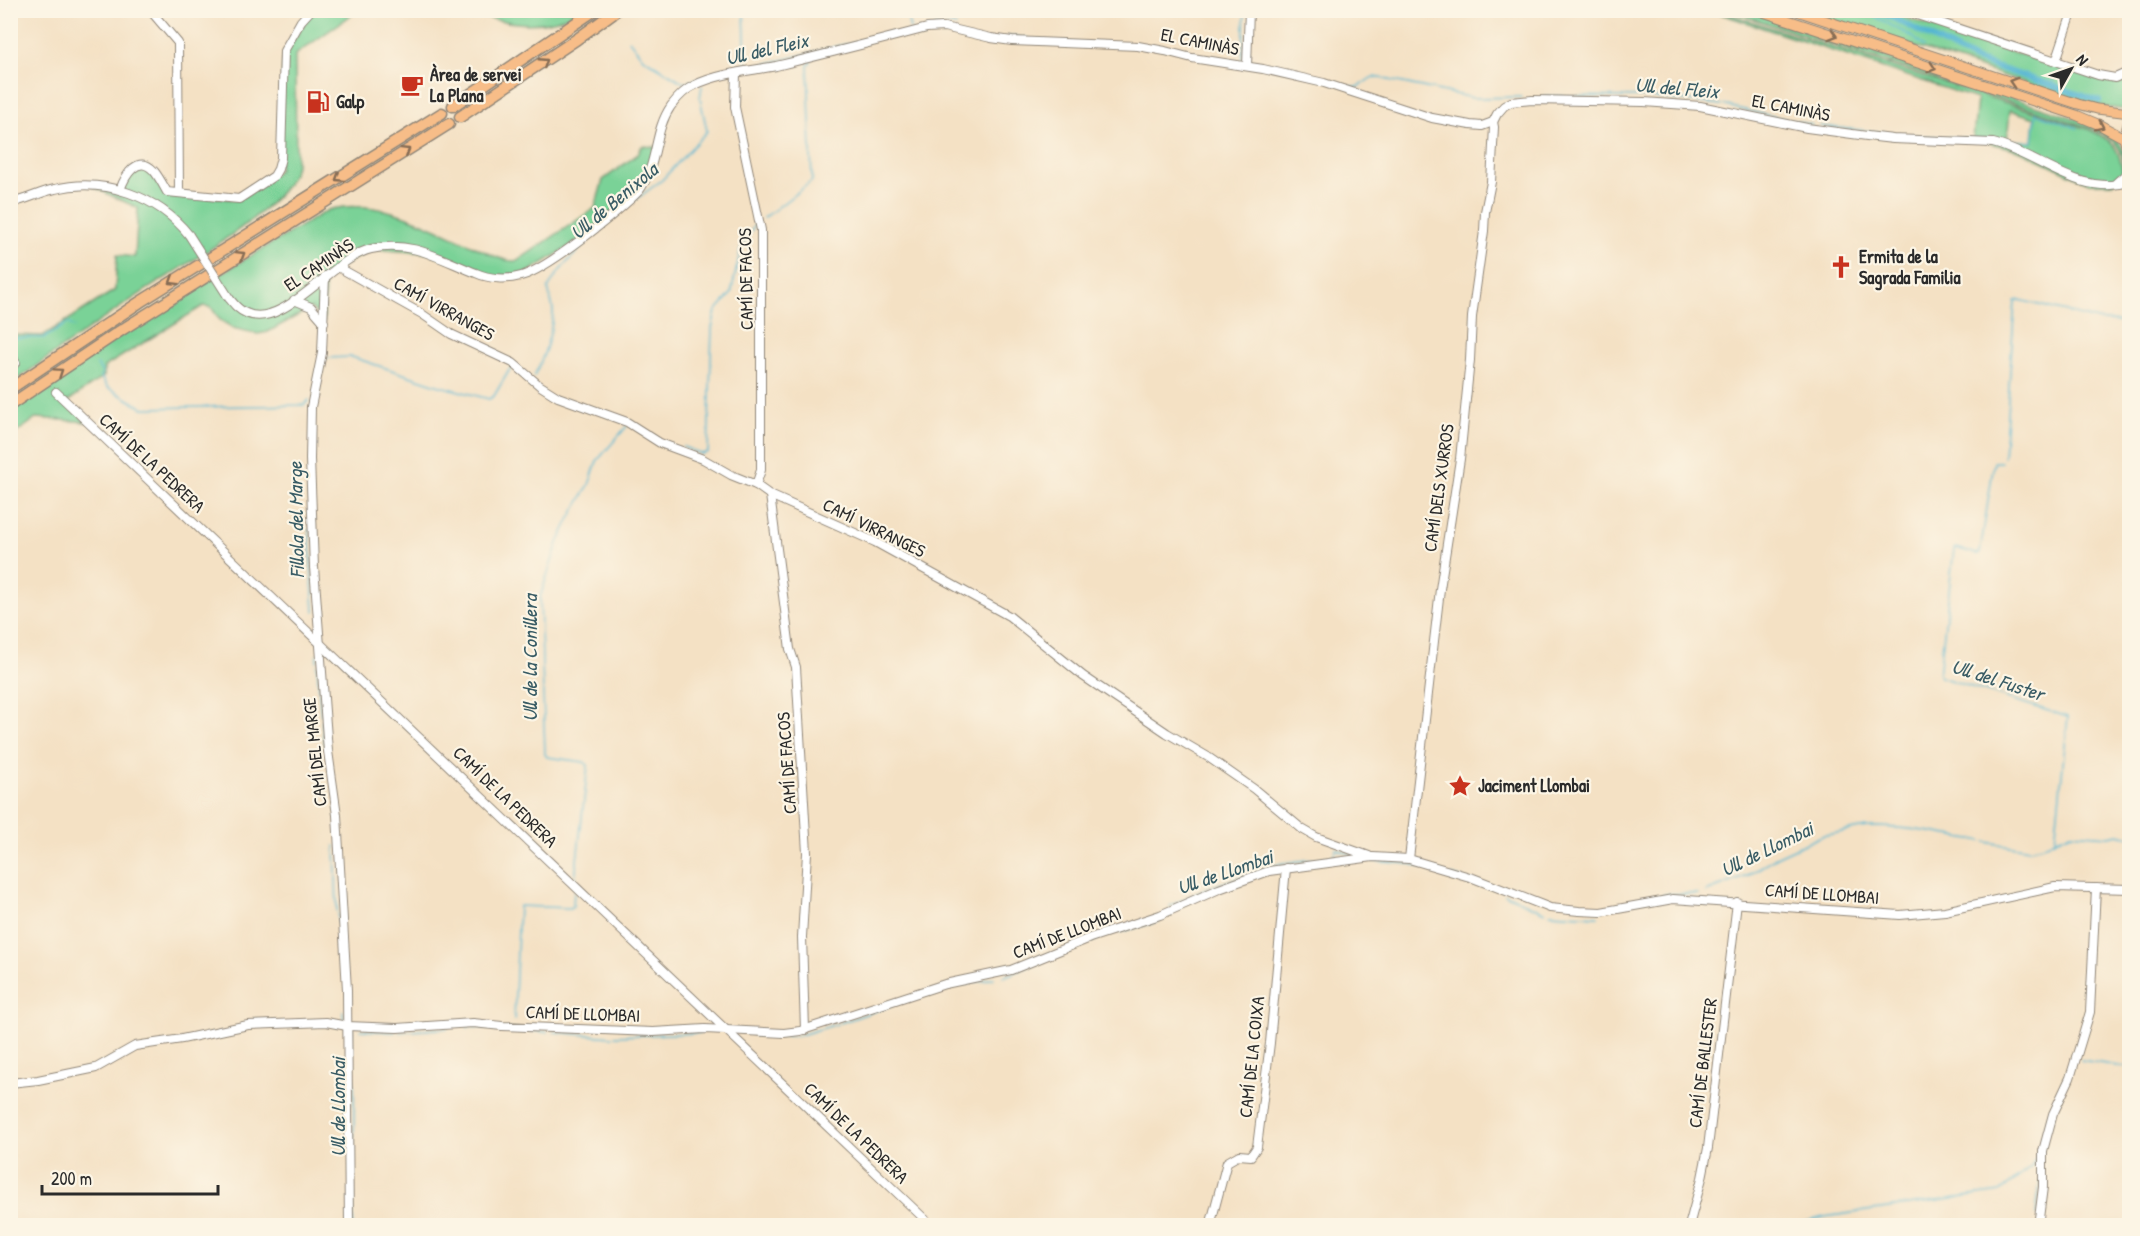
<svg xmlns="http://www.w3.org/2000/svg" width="2140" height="1236" font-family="'Patrick Hand',sans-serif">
<rect width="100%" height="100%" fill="#fcf5e5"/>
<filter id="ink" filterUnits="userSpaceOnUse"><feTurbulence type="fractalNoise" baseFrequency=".0167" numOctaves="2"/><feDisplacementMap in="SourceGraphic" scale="12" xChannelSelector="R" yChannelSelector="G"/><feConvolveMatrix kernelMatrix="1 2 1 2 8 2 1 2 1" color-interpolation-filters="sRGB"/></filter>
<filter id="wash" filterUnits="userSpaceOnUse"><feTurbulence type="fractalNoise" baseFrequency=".008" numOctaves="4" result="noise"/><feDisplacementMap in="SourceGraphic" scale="24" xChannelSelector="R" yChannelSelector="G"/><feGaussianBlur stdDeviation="1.35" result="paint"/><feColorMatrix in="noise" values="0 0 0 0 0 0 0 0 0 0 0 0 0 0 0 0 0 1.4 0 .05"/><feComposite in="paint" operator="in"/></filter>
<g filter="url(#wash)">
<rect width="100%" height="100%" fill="#f4e1c4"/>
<g fill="#7ad297" stroke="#527e61" stroke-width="1.5" fill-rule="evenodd">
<path d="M312,11h45l-62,44 1,110c-8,44 -116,102 -153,127 -45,30 -89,61 -132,92v-49l32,1 72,-46 2,-35 18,2 3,-49 -47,-22 30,4 10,-21 16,-3 20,26 71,8 41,-30 4,-114z"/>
<path d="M453,11l125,-1v1c-40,24 -82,8 -125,0z"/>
<path d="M1719,11l369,118c26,12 31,17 35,46l-10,8h-24l-70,-33 -46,-11 4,-40 -259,-86zM2010,110l25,8 -2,24 -26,-2z"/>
<path d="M1729,11h19l335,110c23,12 48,17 41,50 0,-24 -10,-32 -30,-42z"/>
<polygon points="1804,11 1884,11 2097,79 2117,83 2129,80 2129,108 2120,109 2097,106"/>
<path d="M642,146l15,1 -12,35 -70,61 -53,33 -30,1 -62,-24 -59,-4 -46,27 -1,45 -13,-13 -43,24 -10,2 -25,-6 -13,-8 -9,-13 -8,-1 -99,61v9l-37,26 20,20 -50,-4 -26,18v-27l137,-92 180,-107c50,-14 101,16 145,36 14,6 28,16 44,15l78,-53 8,-28 35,-26z"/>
</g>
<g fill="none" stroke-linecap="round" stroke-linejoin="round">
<g stroke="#54b6d2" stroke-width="1.5">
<polyline points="744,10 746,67"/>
<polyline points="906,10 910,29"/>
<polyline points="1863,10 1913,37 1924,47"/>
<polyline points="1895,19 1978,59 2052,84 2053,80"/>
<polyline points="935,24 944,23 956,26"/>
<polyline points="1008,37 1027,38"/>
<polyline points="629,40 643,58 684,83 709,76"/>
<polyline points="1242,63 1245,10"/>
<polyline points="762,65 892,33"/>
<polyline points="1305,75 1324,79"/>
<polyline points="1346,86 1358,87 1371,78 1375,77 1473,98 1521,97"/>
<polyline points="1544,96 1646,97 1680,100 1722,105 1812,125"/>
<polyline points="1820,126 1907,135 2033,142 2036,113 2077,128"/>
<polyline points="635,200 662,180 707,131 700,98 702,86"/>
<polyline points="764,218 812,181 808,65 811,61"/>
<polyline points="10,338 44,338 68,323 74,327"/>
<polyline points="325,358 352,357 437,385 489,399 494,396 510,369 514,368"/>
<polyline points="97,365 102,372 101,377 107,387 143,408 304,405 309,400"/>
<path d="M534,376c10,-18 18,-43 19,-64 0,-7 -3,-15 -5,-23 11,-22 27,-33 41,-51"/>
<polyline points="683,447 702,454 708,452 712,328 716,311 731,294 741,248 756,222"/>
<polyline points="2004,457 2015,301 2020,300 2101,321 2130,322"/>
<polyline points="2001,462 1994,462 1980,553 1977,554 1956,548 1954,549 1939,675 1940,677 2068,717 2055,841"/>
<polyline points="309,529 314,611"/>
<polyline points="317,655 317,661"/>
<polyline points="317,665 321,715"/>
<polyline points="322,720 324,746"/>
<polyline points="1986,842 2030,849 2042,846 2071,833 2109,836 2119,834 2130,837"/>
<polyline points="335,846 337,911"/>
<polyline points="1373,861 1411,864 1425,868"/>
<polyline points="1452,876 1487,887"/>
<polyline points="575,878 588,765 584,762 547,757 545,754 540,597 558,543 570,518 589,485 597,461 627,426"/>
<path d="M1706,892l41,-16 29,-19 48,-22c16,-1 31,-8 46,-8 38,-1 75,8 112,14"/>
<polyline points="1505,894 1545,912"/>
<polyline points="1634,902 1668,894 1698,894"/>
<polyline points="1170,906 1211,887 1266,868 1283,863 1333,857 1336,849 1354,855"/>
<polyline points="1550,913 1598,916"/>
<polyline points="338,914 341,958"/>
<polyline points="1120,932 1159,921"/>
<polyline points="1088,943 1098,939"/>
<polyline points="1003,977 1042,961"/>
<polyline points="942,989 994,978"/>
<polyline points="343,1011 344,1021"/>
<polyline points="514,1020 519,906 570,908 573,906 574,891"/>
<polyline points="840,1023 892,1005"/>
<polyline points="467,1027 547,1032"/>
<polyline points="352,1030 351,1047 354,1092 353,1226"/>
<polyline points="360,1030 395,1032"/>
<polyline points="399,1032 448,1028"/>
<polyline points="554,1032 612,1037"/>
<polyline points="753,1035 797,1036 837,1024"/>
<polyline points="615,1036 700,1033"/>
<polyline points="2081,1060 2130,1068"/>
<polyline points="2037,1158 2036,1164 2040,1173"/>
<polyline points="2036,1215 2040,1181"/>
<polyline points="1791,1226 1824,1217 2000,1192 2031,1167 2037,1157 2049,1115 2068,1071"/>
</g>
<polyline stroke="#54b6d2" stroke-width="6" points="1873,10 1897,20 1975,60 2099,101"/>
</g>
</g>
<g filter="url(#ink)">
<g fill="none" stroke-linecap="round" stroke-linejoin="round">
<g stroke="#908678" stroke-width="10">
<g id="minor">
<polyline points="150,10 178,43 179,193"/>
<polyline points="1902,10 2098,75 2115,78 2130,71"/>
<polyline points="2056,61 2073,10"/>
<polyline points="1247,66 1249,10"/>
<polyline points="736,74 735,107 761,230 761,470 756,485"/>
<polyline points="2116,183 2126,174 2130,162"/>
<path d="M120,190c5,-14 18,-37 34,-19 5,6 9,14 13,21l72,7 35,-23 4,-7 3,-11 3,-107 17,-30 10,-11"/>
<path d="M10,203c16,-3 30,-11 45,-14 49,-12 103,7 134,46"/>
<polyline points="338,267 422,314 451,334 513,363 539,385 558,397 627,422 660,443 703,459 731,475 756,485 770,495 875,542 1009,616 1083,676 1167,733 1208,757 1254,789 1302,829 1316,837 1369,856"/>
<polyline points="325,276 322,353 311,407 310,459 314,567 328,751 337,815 347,990 349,1226"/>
<path d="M229,298c5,6 9,12 17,15 37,18 88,-56 125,-64 41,-9 69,10 105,24 13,6 31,7 45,3 27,-7 97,-64 118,-85 20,-28 14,-59 32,-85 6,-8 15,-17 24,-21 24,-12 55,-14 81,-19 50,-12 101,-25 151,-38l17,-1 47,11 21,3 126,5 27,5 27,7 71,11 61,14 108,35 38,7 12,1 11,-4 4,-8 7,-8 7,-4 21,-2 112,2 56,4 107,22 60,8 26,3 100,4c47,12 85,54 137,39"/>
<polyline points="294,300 311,307 324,322"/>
<polyline points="10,353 16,363"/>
<polyline points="56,392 932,1226"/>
<polyline points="770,495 790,649 796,667 807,853 802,937 805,1030"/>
<polyline points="1409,859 1440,589 1460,459 1470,360 1472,317 1484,231 1485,212 1491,182 1494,127 1493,122"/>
<polyline points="10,1083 38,1080 96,1068 135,1046 182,1039 248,1025 326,1022 347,1026 397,1028 473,1023 502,1026 653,1032 705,1029 784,1033 800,1031 945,984 1011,970 1090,938 1160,915 1219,889 1269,871 1373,857 1409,859 1473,878 1550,908 1579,911 1601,912 1673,899 1900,915 1945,911 2055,887 2130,889"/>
<polyline points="1210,1226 1227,1162 1239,1155 1251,1156 1257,1147 1270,1043 1286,868"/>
<polyline points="1689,1226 1702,1178 1708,1148 1737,902"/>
<polyline points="2038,1226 2043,1187 2043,1151 2053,1114 2070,1078 2090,1012 2096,888"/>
</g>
</g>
<g stroke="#908678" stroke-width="11">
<g id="major">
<polyline points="1757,10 2076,115 2100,125 2124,138"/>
<polyline points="1794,10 2078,104 2097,109 2130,113"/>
<polyline points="2130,118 2124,138 2130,160"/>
</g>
</g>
<g stroke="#908678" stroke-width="13">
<g id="highway">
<polyline points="453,106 595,10"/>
<polyline points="460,117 577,39 617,10"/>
<polyline points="10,389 140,302 442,113"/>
<polyline points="10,405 120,331 449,124"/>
</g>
</g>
<use href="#minor" stroke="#fff" stroke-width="8"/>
<use href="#major" stroke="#f7bd88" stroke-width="9"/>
<use href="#highway" stroke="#f7bd88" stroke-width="10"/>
<g stroke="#908678" stroke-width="10" stroke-linecap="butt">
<polyline id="minor-bridge" points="189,235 229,298"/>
</g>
<use href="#minor-bridge" stroke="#fff" stroke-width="8"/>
</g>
<defs><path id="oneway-chevron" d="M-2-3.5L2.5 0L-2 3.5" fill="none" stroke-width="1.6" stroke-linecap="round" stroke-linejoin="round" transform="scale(1.5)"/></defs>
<g stroke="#876d55">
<use href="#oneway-chevron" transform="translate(1833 35) rotate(18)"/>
<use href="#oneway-chevron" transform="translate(544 62) rotate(-33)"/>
<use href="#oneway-chevron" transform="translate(1932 68) rotate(18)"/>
<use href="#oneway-chevron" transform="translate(2013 82) rotate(-162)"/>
<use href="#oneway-chevron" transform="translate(2100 126) rotate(26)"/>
<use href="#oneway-chevron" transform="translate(406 151) rotate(-32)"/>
<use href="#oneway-chevron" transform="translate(339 178) rotate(148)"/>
<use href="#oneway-chevron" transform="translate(241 255) rotate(-32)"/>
<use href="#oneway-chevron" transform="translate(173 281) rotate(148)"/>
<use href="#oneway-chevron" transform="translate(59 372) rotate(-34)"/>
</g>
</g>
<defs>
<g id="cafe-bare" transform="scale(1.8)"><path d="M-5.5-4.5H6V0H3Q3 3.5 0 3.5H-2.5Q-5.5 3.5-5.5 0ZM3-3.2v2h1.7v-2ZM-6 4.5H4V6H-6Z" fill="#c8321e" stroke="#fcf5e5" stroke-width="2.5" paint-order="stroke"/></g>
<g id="fuel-bare" transform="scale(1.8)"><path d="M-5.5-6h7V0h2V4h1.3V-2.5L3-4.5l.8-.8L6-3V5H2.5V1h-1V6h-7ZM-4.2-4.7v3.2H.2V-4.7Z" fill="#c8321e" stroke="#fcf5e5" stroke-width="2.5" paint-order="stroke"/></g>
<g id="church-bare" transform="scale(1.8)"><path d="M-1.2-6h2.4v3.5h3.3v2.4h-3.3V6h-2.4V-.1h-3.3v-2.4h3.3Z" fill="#c8321e" stroke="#fcf5e5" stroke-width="2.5" paint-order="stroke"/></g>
<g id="sight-bare" transform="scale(1.8)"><path d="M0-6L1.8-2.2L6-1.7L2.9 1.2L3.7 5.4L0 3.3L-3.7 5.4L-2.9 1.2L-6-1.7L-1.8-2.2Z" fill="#c8321e" stroke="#fcf5e5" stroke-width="2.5" paint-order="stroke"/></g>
</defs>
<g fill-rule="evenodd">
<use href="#cafe-bare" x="412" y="85"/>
<use href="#fuel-bare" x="318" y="102"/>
<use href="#church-bare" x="1841" y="267"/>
<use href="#sight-bare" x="1460" y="786"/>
</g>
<g text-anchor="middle" stroke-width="4.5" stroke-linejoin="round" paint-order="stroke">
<g font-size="18" fill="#2b2b2b" stroke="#fcf5e5">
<text transform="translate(1200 42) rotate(11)" y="6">EL CAMINÀS</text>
<text transform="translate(1791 108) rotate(11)" y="6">EL CAMINÀS</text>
<text transform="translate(319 265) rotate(-34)" y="6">EL CAMINÀS</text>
<text transform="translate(746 279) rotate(-91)" y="6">CAMÍ DE FACOS</text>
<text transform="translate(444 309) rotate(29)" y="6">CAMÍ VIRRANGES</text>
<text transform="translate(152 463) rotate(43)" y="6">CAMÍ DE LA PEDRERA</text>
<text transform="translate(1439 488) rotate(-82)" y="6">CAMÍ DELS XURROS</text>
<text transform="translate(874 528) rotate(26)" y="6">CAMÍ VIRRANGES</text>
<text transform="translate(315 752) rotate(-96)" y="6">CAMÍ DEL MARGE</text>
<text transform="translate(787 763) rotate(-94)" y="6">CAMÍ DE FACOS</text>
<text transform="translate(505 797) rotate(44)" y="6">CAMÍ DE LA PEDRERA</text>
<text transform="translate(1822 894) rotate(4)" y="6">CAMÍ DE LLOMBAI</text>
<text transform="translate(1067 933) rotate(-21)" y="6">CAMÍ DE LLOMBAI</text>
<text transform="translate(583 1014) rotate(2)" y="6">CAMÍ DE LLOMBAI</text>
<text transform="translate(1252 1057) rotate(-84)" y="6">CAMÍ DE LA COIXA</text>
<text transform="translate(1703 1063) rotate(-83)" y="6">CAMÍ DE BALLESTER</text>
<text transform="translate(856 1133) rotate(44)" y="6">CAMÍ DE LA PEDRERA</text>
</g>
<g font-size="18" font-weight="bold" fill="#2b2b2b" stroke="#fcf5e5" text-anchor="start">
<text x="430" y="81">Àrea de servei<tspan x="430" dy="21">La Plana</tspan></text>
<text x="336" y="108">Galp</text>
<text x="1859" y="263">Ermita de la<tspan x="1859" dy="21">Sagrada Familia</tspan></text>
<text x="1478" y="792">Jaciment Llombai</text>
</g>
<g font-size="20" font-style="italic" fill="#395c65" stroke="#fcf5e5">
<text transform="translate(767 49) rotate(-13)" y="7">Ull del Fleix</text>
<text transform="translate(1677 88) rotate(5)" y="7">Ull del Fleix</text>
<text transform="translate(614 201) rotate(-40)" y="7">Ull de Benixola</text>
<text transform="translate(296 520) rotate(-91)" y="7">Fillola del Marge</text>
<text transform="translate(530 658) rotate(-90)" y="7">Ull de la Conillera</text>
<text transform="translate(1998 680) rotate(18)" y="7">Ull del Fuster</text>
<text transform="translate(1767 849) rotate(-26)" y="7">Ull de Llombai</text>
<text transform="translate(1225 872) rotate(-19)" y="7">Ull de Llombai</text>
<text transform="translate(338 1107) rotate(-90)" y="7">Ull de Llombai</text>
</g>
</g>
<rect width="2140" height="1236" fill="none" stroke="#fcf5e5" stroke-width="36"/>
<g transform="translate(2071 69) rotate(50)" stroke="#fcf5e5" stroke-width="4.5" paint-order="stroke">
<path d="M0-4.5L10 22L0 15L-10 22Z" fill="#2b2b2b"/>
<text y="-9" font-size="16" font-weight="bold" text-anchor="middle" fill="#2b2b2b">N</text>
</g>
<path d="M42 1185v9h176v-9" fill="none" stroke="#2b2b2b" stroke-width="3"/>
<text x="51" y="1185" font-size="18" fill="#2b2b2b" stroke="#fcf5e5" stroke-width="4.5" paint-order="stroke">200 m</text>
</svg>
